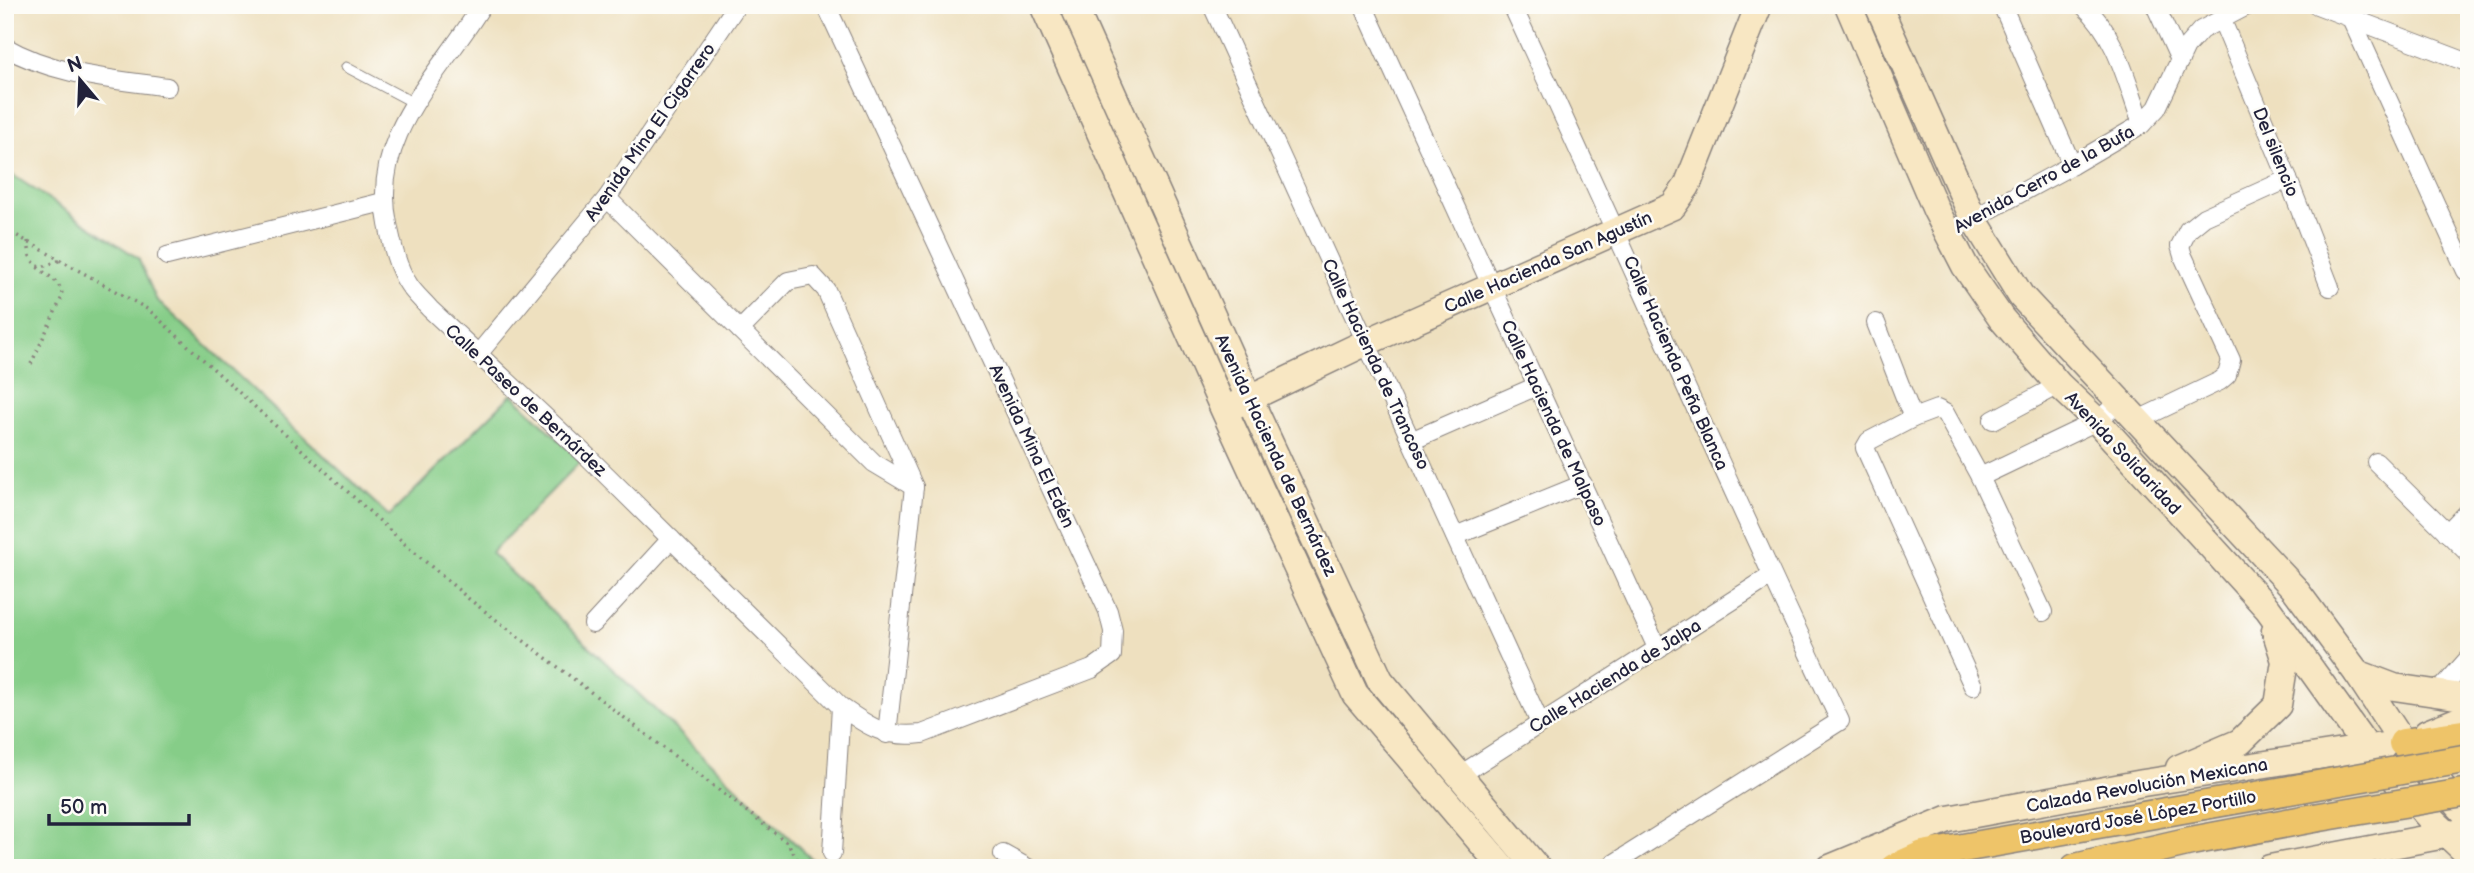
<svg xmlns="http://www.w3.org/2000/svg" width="2474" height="873" font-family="'Balsamiq Sans',sans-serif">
<rect width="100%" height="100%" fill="#fdfcf7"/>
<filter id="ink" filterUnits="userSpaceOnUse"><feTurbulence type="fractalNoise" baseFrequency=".0143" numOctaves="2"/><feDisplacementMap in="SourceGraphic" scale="14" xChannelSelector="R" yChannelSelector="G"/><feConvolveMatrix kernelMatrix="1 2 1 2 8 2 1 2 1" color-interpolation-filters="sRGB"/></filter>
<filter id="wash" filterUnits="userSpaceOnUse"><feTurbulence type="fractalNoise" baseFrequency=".00686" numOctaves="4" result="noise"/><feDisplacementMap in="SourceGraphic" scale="28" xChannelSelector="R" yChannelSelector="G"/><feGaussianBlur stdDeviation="1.57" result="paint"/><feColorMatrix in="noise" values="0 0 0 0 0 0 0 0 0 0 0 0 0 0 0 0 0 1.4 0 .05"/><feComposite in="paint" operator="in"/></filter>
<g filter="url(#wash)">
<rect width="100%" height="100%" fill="#eee0bf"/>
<polygon fill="#86cd88" stroke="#547862" stroke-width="2" points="5,170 138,258 156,299 389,516 512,394 581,461 491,553 821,868 5,868"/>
</g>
<g filter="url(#ink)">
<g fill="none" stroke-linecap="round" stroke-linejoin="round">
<g stroke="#88817d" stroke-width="11">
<polyline id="lane" points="346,67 414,103"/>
</g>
<g stroke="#88817d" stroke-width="20">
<g id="street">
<path d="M482,5c-42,70 -113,130 -94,219 4,20 9,44 21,61 5,8 14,16 21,24l159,149 252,249c30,21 44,31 81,27l170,-65 20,-14 1,-24 -5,-20 -282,-606"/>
<polyline points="1212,5 1540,723"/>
<polyline points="1363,5 1658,650"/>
<path d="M1512,5c110,238 216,479 328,716l-233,147"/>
<polyline points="2002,5 2072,165"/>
<path d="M2083,5c34,30 44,78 59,119"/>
<polyline points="2155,5 2180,60"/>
<polyline points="2317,5 2469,63"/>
<polyline points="2345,5 2466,271 2469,270"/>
<polyline points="2221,18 2288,179 2330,287"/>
<path d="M5,47c48,28 108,32 162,40"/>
<polyline points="607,198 874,463 914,487"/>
<polyline points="1947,233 2072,165 2142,124 2157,108 2186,47 2201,30 2249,5"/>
<polyline points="167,256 383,202"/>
<polyline points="1876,323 1913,418"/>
<polyline points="740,330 788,281 813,276 826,290 914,487 887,734"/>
<polyline points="479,353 607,198 737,5"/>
<polyline points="1993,420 2059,385"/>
<polyline points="2138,420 2220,381 2227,375 2231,360 2183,256 2180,246 2188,230 2204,217 2288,179"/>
<polyline points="1411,441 1537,386"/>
<polyline points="2376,462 2469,554"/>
<polyline points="1980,477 2097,421 2119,402"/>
<polyline points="2447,533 2469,510"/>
<polyline points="1455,536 1583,484"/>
<polyline points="593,624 671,539"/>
<polyline points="1973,686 1865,448 1869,441 1913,418 1937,409 1945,413 1980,477 2043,612"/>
<polyline points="2437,694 2469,658"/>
<polyline points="1460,775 1771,576"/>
<polyline points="832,853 841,707"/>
<polyline points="1003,854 1028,868"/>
</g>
</g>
<g stroke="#88817d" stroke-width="29">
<g id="secondary">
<polyline points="1043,5 1224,410 1355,694 1503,868"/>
<polyline points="1073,5 1249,398 1380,680 1537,868"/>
<polyline points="1848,5 1936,210 1965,266 2001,318 2059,385 2097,421 2268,609 2368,749 2428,816 2469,855"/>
<polyline points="1878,5 1973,218 2021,296 2294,588 2357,673 2403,743 2469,817"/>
<polyline points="1235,405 1367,342 1673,206 1687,186 1759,5"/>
<polyline points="2357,673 2394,687 2469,698"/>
<polyline points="2427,733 2469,716"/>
<polyline points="2179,768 2240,742 2278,705 2285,661 2275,630"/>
<polyline points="1830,868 1948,819 2143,783 2383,746"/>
<polyline points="2270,868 2461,832"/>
</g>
</g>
<g stroke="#88817d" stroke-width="31">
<g id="primary">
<polyline points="2403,743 2469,733"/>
<polyline points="1894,868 1923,855 2301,788"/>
<polyline points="2075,868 2191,841 2314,818"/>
</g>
</g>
<g stroke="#88817d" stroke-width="3.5" stroke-dasharray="2 5" stroke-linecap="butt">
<polyline points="5,229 149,310 406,545 469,599 788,843 802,868"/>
<polyline points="28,241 30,256 36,266 42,267 61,260"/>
<path d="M31,364l31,-67c1,-15 -16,-22 -26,-31"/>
</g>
<use href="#lane" stroke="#fff" stroke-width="9"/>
<use href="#street" stroke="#fff" stroke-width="18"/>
<use href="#secondary" stroke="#f8e7c3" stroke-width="26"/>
<use href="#primary" stroke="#eec469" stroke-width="28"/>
<g stroke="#88817d" stroke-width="31" stroke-linecap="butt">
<g id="primary-bridge">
<polyline points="2301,788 2469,758"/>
<polyline points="2314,818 2469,792"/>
</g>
</g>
<use href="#primary-bridge" stroke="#eec469" stroke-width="28"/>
</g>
</g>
<g text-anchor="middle" stroke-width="5" stroke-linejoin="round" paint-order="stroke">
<g font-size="18" fill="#22223b" stroke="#fdfcf7">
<text transform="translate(650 132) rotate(-55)" y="6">Avenida Mina El Cigarrero</text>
<text transform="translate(2276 152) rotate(68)" y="6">Del silencio</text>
<text transform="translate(2044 179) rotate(-29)" y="6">Avenida Cerro de la Bufa</text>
<text transform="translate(1548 262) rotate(-24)" y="6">Calle Hacienda San Agustín</text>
<text transform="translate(1676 363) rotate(66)" y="6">Calle Hacienda Peña Blanca</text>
<text transform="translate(1376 364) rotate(65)" y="6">Calle Hacienda de Trancoso</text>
<text transform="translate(526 400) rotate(43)" y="6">Calle Paseo de Bernárdez</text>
<text transform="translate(1554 423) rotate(65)" y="6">Calle Hacienda de Malpaso</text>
<text transform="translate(1032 446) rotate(65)" y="6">Avenida Mina El Edén</text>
<text transform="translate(2123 453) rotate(47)" y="6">Avenida Solidaridad</text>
<text transform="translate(1276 455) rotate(65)" y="6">Avenida Hacienda de Bernárdez</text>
<text transform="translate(1615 676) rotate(-32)" y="6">Calle Hacienda de Jalpa</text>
<text transform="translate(2147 785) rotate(-10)" y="6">Calzada Revolución Mexicana</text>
<text transform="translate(2138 817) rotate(-10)" y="6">Boulevard José López Portillo</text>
</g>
</g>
<rect width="2474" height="873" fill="none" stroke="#fdfcf7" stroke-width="28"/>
<g transform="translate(80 80) rotate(341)" stroke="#fdfcf7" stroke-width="5" paint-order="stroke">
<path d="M0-5L12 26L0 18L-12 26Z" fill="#22223b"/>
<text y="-10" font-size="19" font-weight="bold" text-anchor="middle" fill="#22223b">N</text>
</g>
<path d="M49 814v10h140v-10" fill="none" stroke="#22223b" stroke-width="3.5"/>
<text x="60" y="814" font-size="21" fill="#22223b" stroke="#fdfcf7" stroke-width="5" paint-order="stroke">50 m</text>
</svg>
